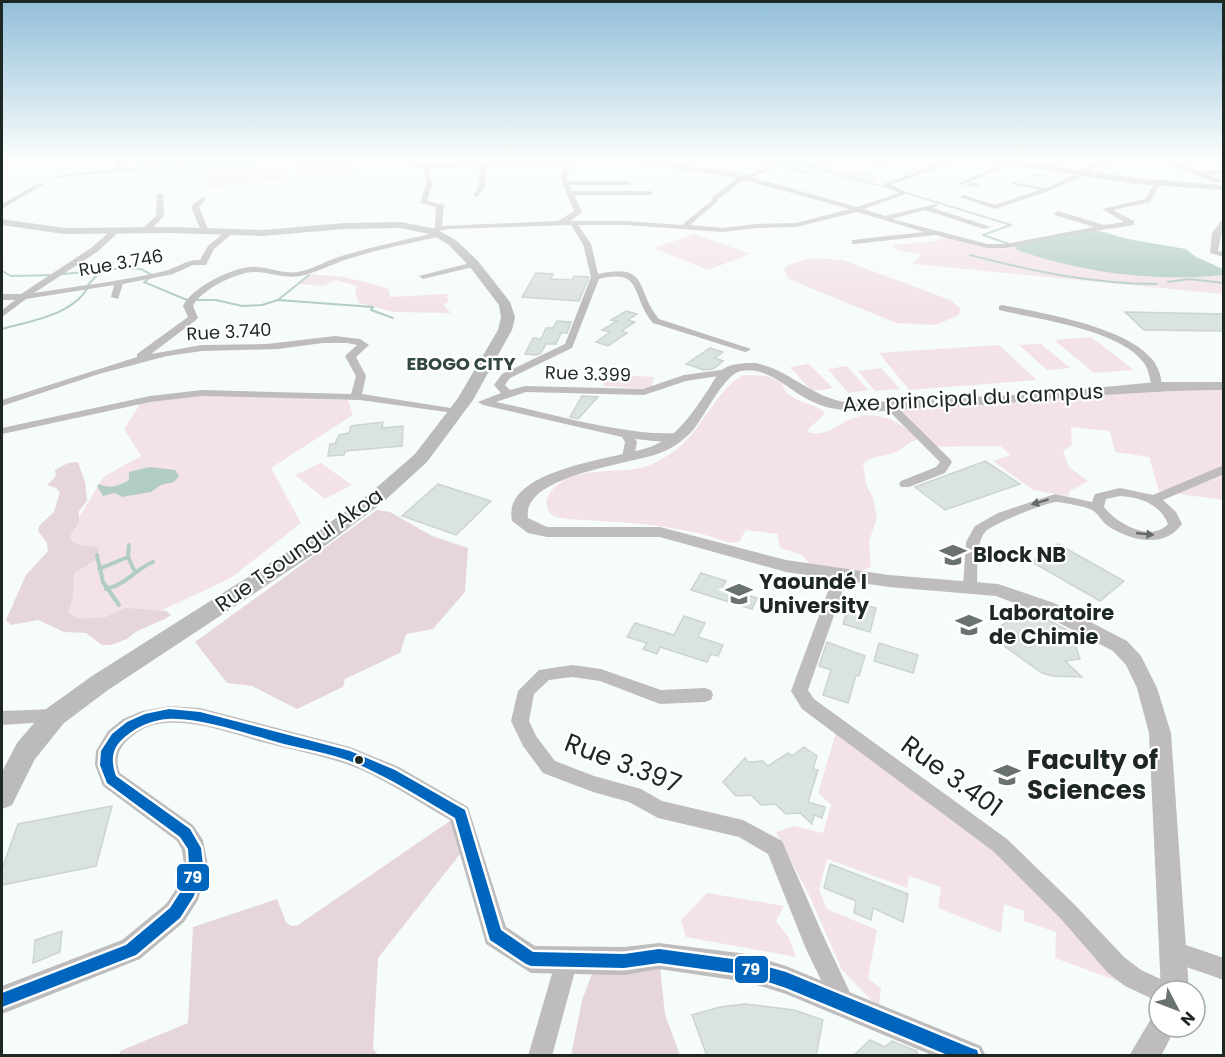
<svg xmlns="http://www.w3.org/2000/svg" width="1225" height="1057" font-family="Poppins,sans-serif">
<rect width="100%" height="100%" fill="#f6fcf9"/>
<g fill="#f3e3e8">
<polygon points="324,159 348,159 358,169 304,176 294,162"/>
<path d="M707,159h89l8,2 -11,3 10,3 17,-2 57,12 -3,1 5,2c-23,7 -51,-13 -77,-10z"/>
<polygon points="283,166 291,177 210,188 205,176"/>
<polygon points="695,234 750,254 708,270 653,248"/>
<path d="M946,237l56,12 13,-3 2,4c67,23 138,30 206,25v19l-311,-30 10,-9c-10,-5 -24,0 -30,-10l43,-4z"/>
<polygon points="809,258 843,260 950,300 960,308 959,315 936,325 896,323 789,279 784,270 786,266"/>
<polygon points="311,274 344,277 388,288 390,297 447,294 448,302 443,305 451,313 393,312 359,303 355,293 357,286 336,280 324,286 299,284"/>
<polygon points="1091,337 1134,370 1094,373 1054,340"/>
<polygon points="1041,344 1070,368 1047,370 1019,345"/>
<polygon points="999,345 1037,380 909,390 879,353"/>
<polygon points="809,364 833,388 812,391 790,367"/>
<polygon points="847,366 868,390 848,393 828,369"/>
<polygon points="881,368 900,389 875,391 858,371"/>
<polygon points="607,374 654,377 651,389 603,386"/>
<path d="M744,375l23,1 16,7c-1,17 31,20 42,29l-5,7 -11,9 -1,4c12,5 25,-3 35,-9 28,-16 54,-5 75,16 -9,3 -14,9 -22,13 -11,5 -23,3 -33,12l3,20 7,14 4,20 -8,23 2,26 -10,4h-15l-36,-7 -8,-9 -22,-7 -3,-14 -31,-4 -7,12 -8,1c-56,-20 -105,-20 -163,-24 -8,-1 -16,-1 -20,-9 -3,-6 -1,-12 2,-17 19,-29 66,-18 95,-26 11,-4 22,-11 32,-18 24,-18 40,-61 67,-74z"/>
<polygon points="1223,386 1223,500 1159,491 1149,457 1115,452 1110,431 1071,427 1072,445 1063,451 1069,467 1088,481 1070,491 1068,496 1033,490 993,461 1011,455 1000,446 929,447 890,406"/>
<polygon points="188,395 348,400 353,415 271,468 301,523 231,578 124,628 63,616 62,547 103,477 141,456 124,429 142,401"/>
<polygon points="321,463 352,485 325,499 295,475"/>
<polygon points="838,726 1000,845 1123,983 1055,958 1056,932 1024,921 1024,911 1004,904 1001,933 938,908 941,887 909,876 907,888 827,859 819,890 827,909 877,930 868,979 881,988 879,1008 842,970 809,895 776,832 794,826 823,833 831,805 818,793"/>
<polygon points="707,893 784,906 776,921 789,938 796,957 686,937 681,920"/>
</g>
<g fill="#e6d6dc">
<polygon points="78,462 85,482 87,501 79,511 79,523 71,534 70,540 79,545 97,547 99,551 95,557 96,560 74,573 73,597 68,612 79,619 106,617 126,608 166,611 171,615 165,619 137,631 127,639 111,645 102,645 86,633 64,632 38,620 11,625 6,620 26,575 48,551 47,543 38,531 39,526 54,512 60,492 56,488 47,485 56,476 55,470 68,463"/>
<polygon points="377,510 390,512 432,536 468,548 465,592 433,629 406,634 400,653 345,679 343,687 297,709 252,686 227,683 195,642"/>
<polygon points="460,814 468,844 378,958 373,1048 378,1055 119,1056 120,1051 188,1023 193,927 277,899 286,922 291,926 298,925"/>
<polygon points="659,956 665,1015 680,1055 571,1056 582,1000 597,961"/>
</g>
<g fill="#b2cdc2">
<path d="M1096,230l32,9 58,10 10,8 27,12v6c-67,7 -141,-2 -206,-25l-2,-4 30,-8z"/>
<path d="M150,467l25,3 4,6 -5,6 -13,3 -10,7 -29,5 -7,-4 -12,3 -6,-10 2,-2c12,5 19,2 30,-4v-8z"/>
</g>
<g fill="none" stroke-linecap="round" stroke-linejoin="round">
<g stroke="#b2cdc2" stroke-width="2">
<polyline points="769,159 825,170 846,178 888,187"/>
<polyline points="777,165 788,169"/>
<polyline points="795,170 804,172 809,170"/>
<polyline points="815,175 820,173"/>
<polyline points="54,177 141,168 224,167 280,159"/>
<polyline points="848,177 859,174"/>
<polyline points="1042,177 1034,174 1043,176"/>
<polyline points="859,178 865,179 871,174"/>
<polygon points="973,183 978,185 966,186"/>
<polyline points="903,192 1011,225 983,235 1015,246"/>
<path d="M970,255c62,16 123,29 187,29"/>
<polyline points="128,268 141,269 152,275"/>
<polyline points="2,271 11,276 53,275"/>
<polyline points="64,274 124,268"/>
<polyline points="150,278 144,282 187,300 216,300 242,306 262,305 278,300 373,307 371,310 393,318"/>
<polyline points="1168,282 1189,279 1224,283"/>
<polyline points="88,285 98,274 93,272"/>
<polyline points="278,300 309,275"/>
<path d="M2,329c28,-8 71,-14 86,-42"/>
</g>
<g stroke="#b2cdc2" stroke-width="4">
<polyline points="129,545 128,557 135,572"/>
<polyline points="97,555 103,582 119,605"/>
<polyline points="99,569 128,557"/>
<path d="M106,589c21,-5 28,-19 47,-27"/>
</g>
</g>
<g fill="#dbe3e0" stroke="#ccd4d0" stroke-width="1.5">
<polygon points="536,273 553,274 551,279 572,280 574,276 589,277 579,301 522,297"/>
<polygon points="626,311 637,314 628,320 635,322 621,331 627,333 608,346 596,342 610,332 602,330 617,321 611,320"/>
<polygon points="1125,312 1224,314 1224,331 1144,330"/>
<polygon points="557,321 571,322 567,333 561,333 556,344 546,344 541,353 537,355 525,354 533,338 541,339 546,328 553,328"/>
<polygon points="710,348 723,352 715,358 723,361 713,369 704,370 686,364"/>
<polygon points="582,396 598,397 578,419 570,417"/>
<polygon points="383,422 382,428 403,426 402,446 345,451 344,455 328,456 330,444 335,444 339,435 349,433 351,426"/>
<polygon points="985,461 1020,484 945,510 915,487"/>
<polygon points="438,484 491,501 456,535 402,516"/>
<polygon points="1058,544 1124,581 1100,601 1032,562"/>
<polygon points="701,573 726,581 722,588 757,598 752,609 691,590"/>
<polygon points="850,601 876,608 870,632 843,624"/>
<polygon points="1038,615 1071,632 1080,659 1065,661 1082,677 1052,676 1042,673 1004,646 1006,634 1003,632 1002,625 1018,616"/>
<polygon points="684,616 705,623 698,637 723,645 718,656 711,654 707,662 660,647 657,654 643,649 647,643 627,637 635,623 674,635"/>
<polygon points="827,642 865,656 859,676 856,675 848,703 823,695 831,670 819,666"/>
<polygon points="879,643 918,655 913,673 874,661"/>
<polygon points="804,747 817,756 813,769 818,770 808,802 825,807 822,818 814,815 812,824 800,813 786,814 775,804 761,805 751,795 736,796 723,782 745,758 748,762 763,761 768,766 788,753 792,756"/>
<polygon points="112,806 96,866 2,885 2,869 18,824"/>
<polygon points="830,864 908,894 903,922 873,908 871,920 854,913 856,901 824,888"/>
<polygon points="62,931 60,952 33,963 35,940"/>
<polygon points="745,1004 794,1010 823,1020 816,1056 707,1056 692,1015 720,1007"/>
<polygon points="870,1040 885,1047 892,1041 917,1051 918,1056 853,1056"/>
</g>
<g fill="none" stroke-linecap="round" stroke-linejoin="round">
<g fill="#bebcbd" fill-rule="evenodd">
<polygon points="116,159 122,159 122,170 117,169"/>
<polygon points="181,159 187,159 181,167 178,165"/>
<path d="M583,159l-14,12 -3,6 2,4h59l3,2 -3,2h-57l2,6h78l3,2 -3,2h-76l8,17 -12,9h56l56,4 29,-24 1,-4 25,-19 -107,-17 -3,-2 99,12 18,5 25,-9 2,3 -20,7 106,30 42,-14 -16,-7v-2l69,-25h8l-69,26 17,8 -44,16 21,7 52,-12v2l-4,2 58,19 -7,2 -59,-19 -33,9 95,25h19l88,-17 -39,-12 -1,-2 4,-2 46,14 20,-3 -22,-13 43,-10 10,-16 5,1 -10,18 -37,8 21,11v4l-79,12 -49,11h-19l-52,-13 -80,9h-3v-4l72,-8 -67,-20 -61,15 -40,1 -33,4 -97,-7h-48l13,19 7,30c52,-12 37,16 61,45l92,30 -5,3 -4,-1 -89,-28c-23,-27 -9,-55 -54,-44l-27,69 -62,30 -5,7 5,5 15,-4 118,3 41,-14 44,-6 4,1v4l-46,7 -42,14 -118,-3 -30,10c48,10 97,25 146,30 10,2 40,0 45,4 -13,10 -37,4 -52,3l2,3 -3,15 -6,4 -6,-4 3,-15 -3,-5 -139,-32 -5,-3 23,-9 -7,-8 8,-11 63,-30 26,-67 -8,-33 -12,-19 -121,4 -24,4v-4l9,-1 1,-21 -16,-4 6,-18 -2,-17 -19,-1 22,-3zM572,162l-8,7 -4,8 14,34 -16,10 -116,5 2,-21 -17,-4 5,-16 -2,-17 50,-2 -1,20 -5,9 3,2 8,-11 1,-20zM744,180l106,29 -54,14 -40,1 -33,4 -33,-3 27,-23 1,-3z"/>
<polygon points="833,159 844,159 830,163 827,161"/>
<polygon points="889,159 898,159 871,167 868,165"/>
<polygon points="1113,159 1119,159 1122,161 1099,166 1084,173 1084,175 1049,191 995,209 960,197 963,195 995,205 1039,190 1012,184 1012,182 1046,188 1077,174 1077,172 1095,163"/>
<polygon points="1011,161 1016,162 962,185 957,184"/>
<polygon points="1224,169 1224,173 1198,176 1195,174"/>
<polygon points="39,183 44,184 2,209 2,204"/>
<polygon points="160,193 163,195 164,216 149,232 143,232 143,228 156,216 157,195"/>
<polygon points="203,197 206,199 199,207 209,231 205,233 201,231 191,206"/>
<polygon points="1221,221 1224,221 1218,251 1224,252 1224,257 1210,253 1212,233"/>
<path d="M114,228l7,2 -24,22 -63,41c44,-7 88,-12 131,-22 13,-4 22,-12 35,-11l8,-14 19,-16 7,2 -20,17 -8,16h-13l-20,9 -50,10 -5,15 -7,-2 3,-12 -88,14 -24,18v-7l13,-10h-13v-6h19l70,-46z"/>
<path d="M439,232h3v4c-31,7 -64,13 -94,23 -16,5 -32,14 -48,17 -16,3 -30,-4 -45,-4 -17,-1 -56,19 -62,34l5,12 -2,2 -45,34 51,-9 65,-1 68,-8 25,3 9,6 -13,12 10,19 -4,18 95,15 6,3 -2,2 -101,-14 -158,-4 -52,6 -148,32v-6l148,-32 52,-6 149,4 5,-18 -11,-20 12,-11 -10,-2h-24l-45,6 -76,2 -35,5 -68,18 -97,32v-6l135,-43v-3l51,-37 -5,-11c9,-19 53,-41 74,-39 14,1 27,7 41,5 16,-3 31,-13 47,-17 31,-9 63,-16 94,-23z"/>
<polygon points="474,262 478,264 477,266 423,279 419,276"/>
<path d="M1002,305c40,8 120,21 148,52 8,8 11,18 12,29l-5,3 -4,-1c-4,-8 -3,-17 -9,-25 -23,-33 -107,-44 -145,-53v-4z"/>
<polygon points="890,403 894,404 950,459 952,462 945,473 909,487 901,487 899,484 901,481 936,467 940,462 884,406"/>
<path d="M1224,465v9l-61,26 13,12 6,12c-18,25 -51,17 -74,2 -6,-4 -10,-13 -16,-16 -4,-3 -31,-8 -36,-8 -11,1 -64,22 -71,30 -10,12 -7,39 -8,54l-2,4h-10l-2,-4 3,-44 9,-16 23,-13 57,-19 37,8 3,-8 25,-6 33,7zM1120,496c20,1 40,8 48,28 -17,19 -52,-1 -64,-17l2,-8z"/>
<polygon points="841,570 848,575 808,690 814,699 1007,839 1075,905 1124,957 1141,970 1169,983 1172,991 1159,991 1159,1002 1125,986 1108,973 1061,919 993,851 802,709 791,691 834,575"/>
<polygon points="572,665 601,669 661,690 705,688 711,690 713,695 711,700 705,702 660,704 600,681 572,677 549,680 534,694 529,721 536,736 555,761 594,776 641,789 662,801 743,820 782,841 822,933 854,1001 851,1009 843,1012 835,1009 806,949 768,854 739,837 658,818 629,802 593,792 543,773 523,746 511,721 518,691 539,670"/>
<polygon points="55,709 61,711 64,716 61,721 2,725 2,711"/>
<polygon points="1174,941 1224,958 1224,980 1166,960 1163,952 1166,944"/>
<polygon points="567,949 575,952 578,960 552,1056 528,1056 556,960 559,952"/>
</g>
<g fill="#bebcbd" fill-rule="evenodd">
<path d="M756,363c36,8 59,38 97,40l178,-9 126,-12h67v8c-94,0 -187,12 -280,17 -33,1 -68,7 -100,3 -12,-1 -24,-4 -35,-10 -22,-11 -41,-34 -68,-29 -17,3 -36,45 -48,59 -9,10 -20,18 -33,23 -28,11 -139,22 -132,65l19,9h113l126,33 103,15 109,9 56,19 73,38 14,15 16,32 14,45 18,258h-28l-12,-258 -12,-45 -11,-23 -13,-14 -73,-38 -44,-17 -107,-9 -103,-15 -126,-35h-113l-19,-4 -16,-12c-11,-53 106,-62 138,-74 28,-10 42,-34 58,-57 5,-8 9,-17 17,-22 9,-5 21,-5 31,-5z"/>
<path d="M169,706l31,2 150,39 49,20 69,40 38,120 29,19 89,1 35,-4 88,11 39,12 195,80 5,10h-52l-148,-62 -39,-12 -88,-13 -35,6 -93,-2 -45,-29 -36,-124c-34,-19 -67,-43 -104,-56 -26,-9 -54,-14 -80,-21 -31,-8 -65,-22 -98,-20 -14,0 -26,5 -37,14 -12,10 -17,21 -11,36l73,52 10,15 5,25 -10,35 -14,22 -44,37 -138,55v-28l120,-46 44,-36 12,-18 6,-21 -2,-15 -5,-9 -74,-55 -8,-21 1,-14 12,-20 15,-12 19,-8z"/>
<polygon points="1159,1014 1159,1027 1176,1027 1161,1056 1129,1056 1152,1017"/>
</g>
<g fill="#bbbbbc" fill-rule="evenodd">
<polygon points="989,159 1007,159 1135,178 1221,185 1224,186 1224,190 1135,184 993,162"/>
<polygon points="1157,159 1168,159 1223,181 1215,183"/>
<polygon points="2,219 64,228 172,227 263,230 344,223 401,222 436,229 457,241 478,261 510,302 515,317 512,330 473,400 427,462 382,503 314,554 108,690 64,723 35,759 12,805 2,809 2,772 17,743 46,709 92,676 300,544 368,495 415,454 458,398 498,330 501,317 499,305 470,267 449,245 433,235 401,228 344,229 263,236 172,233 64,234 2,225"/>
</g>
<g stroke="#fff" stroke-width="5">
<path id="bus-1" d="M169,709l31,3 150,39 45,19 70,40 36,120 32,22 91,2 35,-5 88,12 39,11 185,76 6,2 2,6h-29l-164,-68 -39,-13 -88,-12 -35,5 -93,-2 -5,-2 -36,-24 -35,-122c-35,-21 -68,-42 -105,-57 -21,-8 -45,-12 -66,-17 -33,-9 -84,-27 -116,-25 -16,1 -30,7 -42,17 -14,11 -16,23 -10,40l74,53 11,19 2,17 -9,31 -14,22 -44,37 -134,52v-14l124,-48 44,-37 13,-20 6,-23 -1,-16 -8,-12 -73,-54 -7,-18 1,-14 11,-17 15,-12 18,-8z"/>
</g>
<use href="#bus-1" fill="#0065bd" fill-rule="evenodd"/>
</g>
<defs><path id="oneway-solid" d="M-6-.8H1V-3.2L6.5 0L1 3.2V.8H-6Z" transform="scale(1.5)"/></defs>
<g fill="#656a68">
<use href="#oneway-solid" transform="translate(1040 502) rotate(163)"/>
<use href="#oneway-solid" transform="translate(1145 534) rotate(6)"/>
</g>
<linearGradient id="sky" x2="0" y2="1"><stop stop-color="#92bed9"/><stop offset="0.52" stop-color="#fbfefc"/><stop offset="1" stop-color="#fbfefc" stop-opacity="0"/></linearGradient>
<rect width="1225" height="307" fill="url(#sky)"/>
<defs>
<g id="university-bare" transform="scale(2.07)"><path d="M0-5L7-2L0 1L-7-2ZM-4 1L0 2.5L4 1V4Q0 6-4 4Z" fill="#69726e" stroke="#fff" stroke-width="2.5" paint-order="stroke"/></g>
</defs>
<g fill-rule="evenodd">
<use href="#university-bare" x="953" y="555"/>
<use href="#university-bare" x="739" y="594"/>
<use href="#university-bare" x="969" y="625"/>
<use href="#university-bare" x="1007" y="775"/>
</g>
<circle fill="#1d2723" stroke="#fff" stroke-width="2" cx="359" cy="760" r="5"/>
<g text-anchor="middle" stroke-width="4.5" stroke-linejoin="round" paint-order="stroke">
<g font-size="18" fill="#1d2723" stroke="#fff">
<text transform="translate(121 263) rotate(-10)" y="6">Rue 3.746</text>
<text transform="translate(229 332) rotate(-3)" y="6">Rue 3.740</text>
<text transform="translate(588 374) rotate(2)" y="6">Rue 3.399</text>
</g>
<g font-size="18" font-weight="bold" fill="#32473f" stroke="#fff">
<text x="461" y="370">EBOGO CITY</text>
</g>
<g font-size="21" fill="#1d2723" stroke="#fff">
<text transform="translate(973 398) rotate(-3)" y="7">Axe principal du campus</text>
<text transform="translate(299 550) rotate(-35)" y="7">Rue Tsoungui Akoa</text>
</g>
<g font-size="21" font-weight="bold" fill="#1d2723" stroke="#fff" text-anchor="start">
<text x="973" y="562">Block NB</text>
<text x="759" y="589">Yaoundé I<tspan x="759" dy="24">University</tspan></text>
<text x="989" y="620">Laboratoire<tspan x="989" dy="24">de Chimie</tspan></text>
</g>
<g font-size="26" font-weight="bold" fill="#1d2723" stroke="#fff" text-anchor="start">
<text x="1027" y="769">Faculty of<tspan x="1027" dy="30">Sciences</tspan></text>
</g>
<g font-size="26" fill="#1d2723" stroke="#fff">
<text transform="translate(623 763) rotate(21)" y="9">Rue 3.397</text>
<text transform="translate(952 776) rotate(36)" y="9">Rue 3.401</text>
</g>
</g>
<g stroke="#fff" stroke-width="2">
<rect x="176" y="863" width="34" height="29" rx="6" fill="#0065bd"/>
<rect x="734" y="955" width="35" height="29" rx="6" fill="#0065bd"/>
</g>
<g font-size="16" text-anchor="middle" font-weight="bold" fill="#fff">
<text x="193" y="883">79</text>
<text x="751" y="975">79</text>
</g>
<rect width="1225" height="1057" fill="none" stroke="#1d2723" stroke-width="6"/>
<g transform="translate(1177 1009) rotate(132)"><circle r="28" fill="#ffffff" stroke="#a5a9a7" stroke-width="1.5"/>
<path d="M0-4.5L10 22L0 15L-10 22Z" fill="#69726e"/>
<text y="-9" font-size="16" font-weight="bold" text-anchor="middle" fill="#1d2723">N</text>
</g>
</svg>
